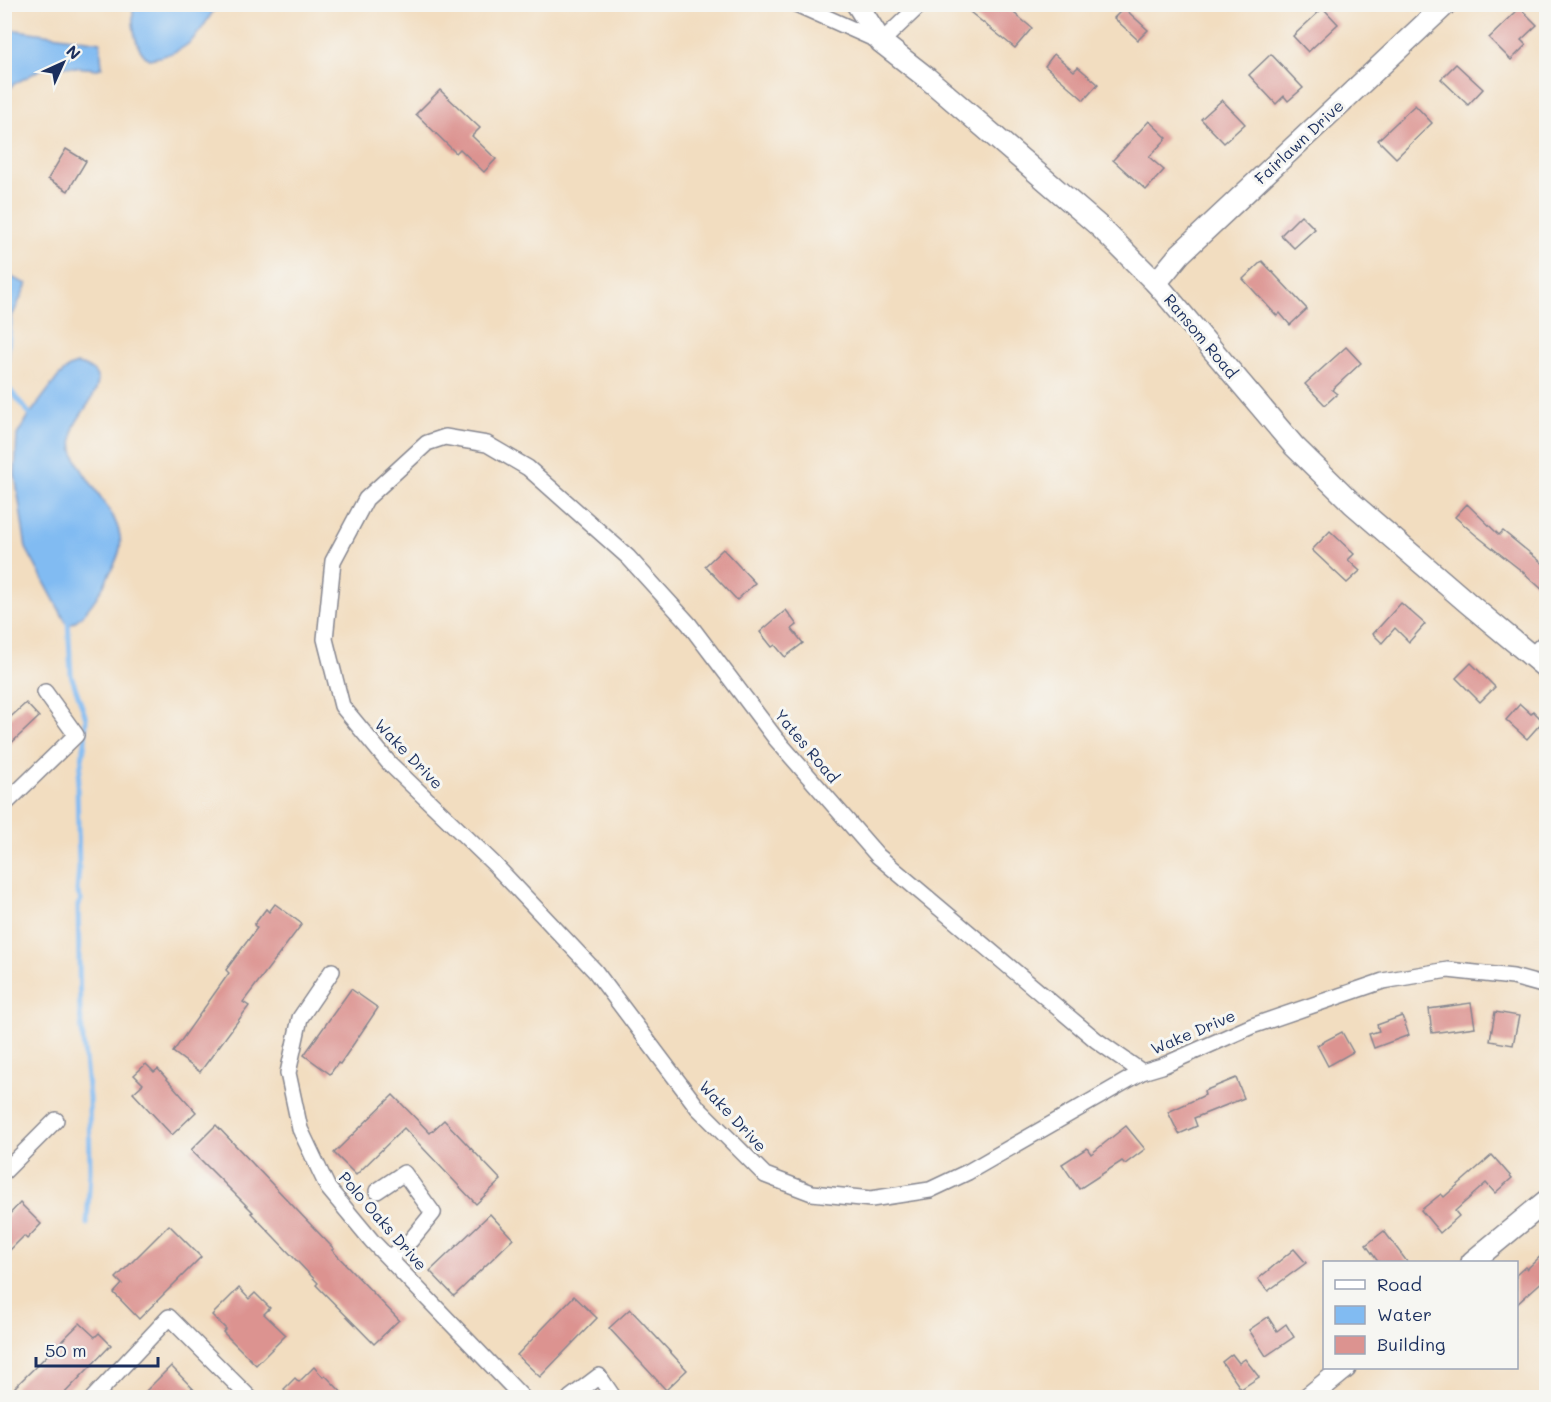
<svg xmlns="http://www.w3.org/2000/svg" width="1551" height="1402" font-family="Mali,sans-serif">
<rect width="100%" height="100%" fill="#f6f6f2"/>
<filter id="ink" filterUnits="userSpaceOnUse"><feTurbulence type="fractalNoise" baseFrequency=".0167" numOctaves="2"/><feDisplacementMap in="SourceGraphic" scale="12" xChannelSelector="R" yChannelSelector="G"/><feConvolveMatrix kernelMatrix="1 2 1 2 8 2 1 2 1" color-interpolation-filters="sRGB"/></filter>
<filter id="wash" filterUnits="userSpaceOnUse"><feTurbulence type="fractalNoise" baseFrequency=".008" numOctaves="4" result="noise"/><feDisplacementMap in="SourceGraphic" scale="24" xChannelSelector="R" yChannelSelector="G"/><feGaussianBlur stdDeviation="1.35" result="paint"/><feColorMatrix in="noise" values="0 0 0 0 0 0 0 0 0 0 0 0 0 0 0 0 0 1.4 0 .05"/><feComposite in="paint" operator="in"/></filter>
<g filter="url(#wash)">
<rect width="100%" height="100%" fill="#f2ddc0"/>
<g fill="#81bbf2" stroke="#4e75a8" stroke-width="1.5">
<path d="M134,5v-1l83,1c-21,33 -27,47 -68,54 -15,-9 -18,-39 -15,-54z"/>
<polygon points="16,30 100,42 102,67 98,69 49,65 14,84 5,92 5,31"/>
<polygon points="5,263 13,278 27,284 10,321 5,323"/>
<path d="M77,364c7,1 10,3 16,7 16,14 -14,42 -19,56 -2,6 -2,17 -1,23 8,31 53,66 47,98 -2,12 -9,22 -14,33 -9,17 -21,36 -38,45l-42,-78 -11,-73 2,-40 13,-21 28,-37 11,-10z"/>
</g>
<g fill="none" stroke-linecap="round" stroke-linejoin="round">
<g stroke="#81bbf2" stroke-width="5">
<polyline points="4,316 10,321 5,384 30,414 32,420"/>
<polyline points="68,620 71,675 86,718 85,742 77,787 79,868 77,891 81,900 78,905 80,1012 89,1098 90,1172 87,1224"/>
</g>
</g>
<g id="blocks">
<g fill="#dc9390">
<polygon points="960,4 1003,4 1032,28 1015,48"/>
<polygon points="1124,8 1148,30 1138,40 1114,18"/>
<polygon points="1323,8 1338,24 1308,52 1293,36"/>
<polygon points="1520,8 1537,25 1521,40 1526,45 1511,60 1489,38"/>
<polygon points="1054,54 1074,71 1078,67 1098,84 1084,100 1045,66"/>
<polygon points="1271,54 1303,88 1288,101 1284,96 1276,104 1249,75"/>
<polygon points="1456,64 1483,89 1468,105 1441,79"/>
<polygon points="440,90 480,128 472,136 496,159 484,172 460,149 456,153 416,114"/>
<polygon points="1222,100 1245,124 1224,143 1201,119"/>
<polygon points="1415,105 1432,123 1396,158 1378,140"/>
<polygon points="1149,121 1167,138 1149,157 1164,170 1146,190 1113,160"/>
<polygon points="66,149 86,161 68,191 48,179"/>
<polygon points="1301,215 1315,229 1294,248 1281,235"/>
<polygon points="1262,261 1307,309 1290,325 1280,313 1277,316 1243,279"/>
<polygon points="1346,347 1361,363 1332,390 1337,394 1325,405 1305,384"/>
<polygon points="1467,504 1499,535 1503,531 1546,566 1546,593 1523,572 1477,536 1455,517"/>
<polygon points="1330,531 1354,554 1348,560 1360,571 1347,583 1312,550"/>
<polygon points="723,549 755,583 737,600 705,566"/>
<polygon points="1401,603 1425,624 1409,642 1395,628 1382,643 1373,634"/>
<polygon points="786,610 797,625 792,629 803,643 785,657 775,645 772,647 760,632"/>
<polygon points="1471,663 1495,687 1480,702 1456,678"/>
<polygon points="26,703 39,717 4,750 4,723"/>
<polygon points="1520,704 1531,714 1533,711 1543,721 1527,739 1506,720"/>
<polygon points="275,904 302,924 243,1002 249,1006 200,1072 173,1052 229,973 226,970 257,928 254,925 266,909 269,912"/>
<polygon points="351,989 378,1008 340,1064 338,1063 330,1074 304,1055"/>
<polygon points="1471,1003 1475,1027 1432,1033 1429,1009"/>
<polygon points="1495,1012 1519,1016 1513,1045 1490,1041"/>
<polygon points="1402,1016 1409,1035 1374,1048 1369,1034 1379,1031 1377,1025"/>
<polygon points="1342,1032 1353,1052 1328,1066 1317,1045"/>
<polygon points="146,1064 154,1072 158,1069 196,1112 172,1135 133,1093 143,1084 134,1075"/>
<polygon points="1236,1078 1244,1098 1194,1118 1197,1126 1179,1134 1168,1112 1205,1095 1204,1091"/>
<polygon points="393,1095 430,1133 444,1120 501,1180 476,1204 404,1128 356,1175 334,1153"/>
<polygon points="216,1125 334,1249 332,1250 399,1320 374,1344 316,1285 318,1283 251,1213 253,1212 191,1150"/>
<polygon points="1126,1126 1145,1149 1125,1164 1122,1161 1079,1189 1062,1164 1087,1148 1091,1154"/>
<polygon points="1492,1155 1512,1178 1495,1193 1486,1183 1455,1211 1459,1216 1440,1233 1421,1210 1441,1194 1444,1197"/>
<polygon points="20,1203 41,1224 27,1239 24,1236 4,1256 4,1220"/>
<polygon points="490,1214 513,1239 454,1296 430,1271"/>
<polygon points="169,1225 201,1257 139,1319 114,1293 122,1284 116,1278"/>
<polygon points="1384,1231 1408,1263 1379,1263 1366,1245"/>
<polygon points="1294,1249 1306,1263 1268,1291 1258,1279"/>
<polygon points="1546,1251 1546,1278 1516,1305 1516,1275 1525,1267 1527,1269"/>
<polygon points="239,1288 249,1299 255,1293 270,1308 264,1314 286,1335 256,1365 223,1332 226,1329 212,1315"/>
<polygon points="574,1296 597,1318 540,1377 517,1355"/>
<polygon points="630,1309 687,1370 666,1390 609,1328"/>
<polygon points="1268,1317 1277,1331 1286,1324 1294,1337 1266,1356 1249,1330"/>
<polygon points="80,1323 95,1337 99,1333 111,1345 60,1398 26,1398 15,1387"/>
<polygon points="1232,1354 1239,1363 1245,1359 1259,1377 1241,1389 1222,1362"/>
<polygon points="171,1366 202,1398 139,1398"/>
<polygon points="314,1367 323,1377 325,1375 347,1398 291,1398 284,1389 295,1378 299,1382"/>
</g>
</g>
</g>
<g filter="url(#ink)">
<use href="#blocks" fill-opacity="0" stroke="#86868f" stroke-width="1.5"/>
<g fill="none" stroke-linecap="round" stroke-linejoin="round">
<g stroke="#86868f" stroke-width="18">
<g id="street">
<polyline points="796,4 881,42 921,4"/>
<polyline points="1531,656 1546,641"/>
<polyline points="4,805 76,735 45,692"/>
<polyline points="332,971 300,1018 288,1073 300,1129 328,1188 372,1241 523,1398"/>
<polyline points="1142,1072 1096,1040 878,856 776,739 689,624 628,557 528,468 487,444 445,437 427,443 366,499 333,561 325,639 342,706 389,763 494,864 595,971 698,1108 765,1175 812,1193 871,1199 930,1190 968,1172 1142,1072 1162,1066 1252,1026 1383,981 1448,970 1513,977 1546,986"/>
<polyline points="4,1172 56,1120"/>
<polyline points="377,1191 404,1173 433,1213 411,1240 389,1258"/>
<polyline points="93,1398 169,1317 250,1398"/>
<polyline points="570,1398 599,1376 614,1398"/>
</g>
</g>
<g stroke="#86868f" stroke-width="24">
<g id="secondary">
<polyline points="857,4 881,42 927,78 1100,227 1156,283 1294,446 1353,504 1469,604 1546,668"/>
<polyline points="1156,283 1180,254 1446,4"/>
<polyline points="1472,1262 1546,1201"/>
<polyline points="1308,1398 1345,1368"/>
</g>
</g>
<use href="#street" stroke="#fff" stroke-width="15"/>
<use href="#secondary" stroke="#fff" stroke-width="21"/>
</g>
</g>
<g text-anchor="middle" stroke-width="6" stroke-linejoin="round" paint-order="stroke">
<g font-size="16" fill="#1b2f5e" stroke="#f6f6f2">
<text transform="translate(1299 142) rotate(-43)" y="6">Fairlawn Drive</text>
<text transform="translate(1201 336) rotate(50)" y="6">Ransom Road</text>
<text transform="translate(807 746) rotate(50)" y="6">Yates Road</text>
<text transform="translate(409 754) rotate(46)" y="6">Wake Drive</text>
<text transform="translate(1193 1032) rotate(-23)" y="6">Wake Drive</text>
<text transform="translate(733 1116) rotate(47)" y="6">Wake Drive</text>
<text transform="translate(383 1221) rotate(49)" y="6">Polo Oaks Drive</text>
</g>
</g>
<rect width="1551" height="1402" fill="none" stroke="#f6f6f2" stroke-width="24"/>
<rect x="1323" y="1261" width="195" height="108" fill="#f6f6f2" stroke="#9ea6b7" stroke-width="1.5"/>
<rect x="1335" y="1280" width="30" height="9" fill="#ffffff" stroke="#9ea6b7" stroke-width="1.5"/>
<text x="1377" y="1291" font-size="18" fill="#1b2f5e">Road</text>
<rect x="1335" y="1306" width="30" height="18" fill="#81bbf2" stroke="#9ea6b7" stroke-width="1.5"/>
<text x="1377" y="1321" font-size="18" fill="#1b2f5e">Water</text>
<rect x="1335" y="1336" width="30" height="18" fill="#dc9390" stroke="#9ea6b7" stroke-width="1.5"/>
<text x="1377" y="1351" font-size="18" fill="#1b2f5e">Building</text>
<g transform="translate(63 63) rotate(45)" stroke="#f6f6f2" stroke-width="4.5" paint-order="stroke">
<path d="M0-4.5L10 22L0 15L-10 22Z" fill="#1b2f5e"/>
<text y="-9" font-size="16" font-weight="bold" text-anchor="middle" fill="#1b2f5e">N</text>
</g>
<path d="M36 1357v9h122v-9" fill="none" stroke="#1b2f5e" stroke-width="3"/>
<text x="45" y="1357" font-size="18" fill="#1b2f5e" stroke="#f6f6f2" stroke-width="4.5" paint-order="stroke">50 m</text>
</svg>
